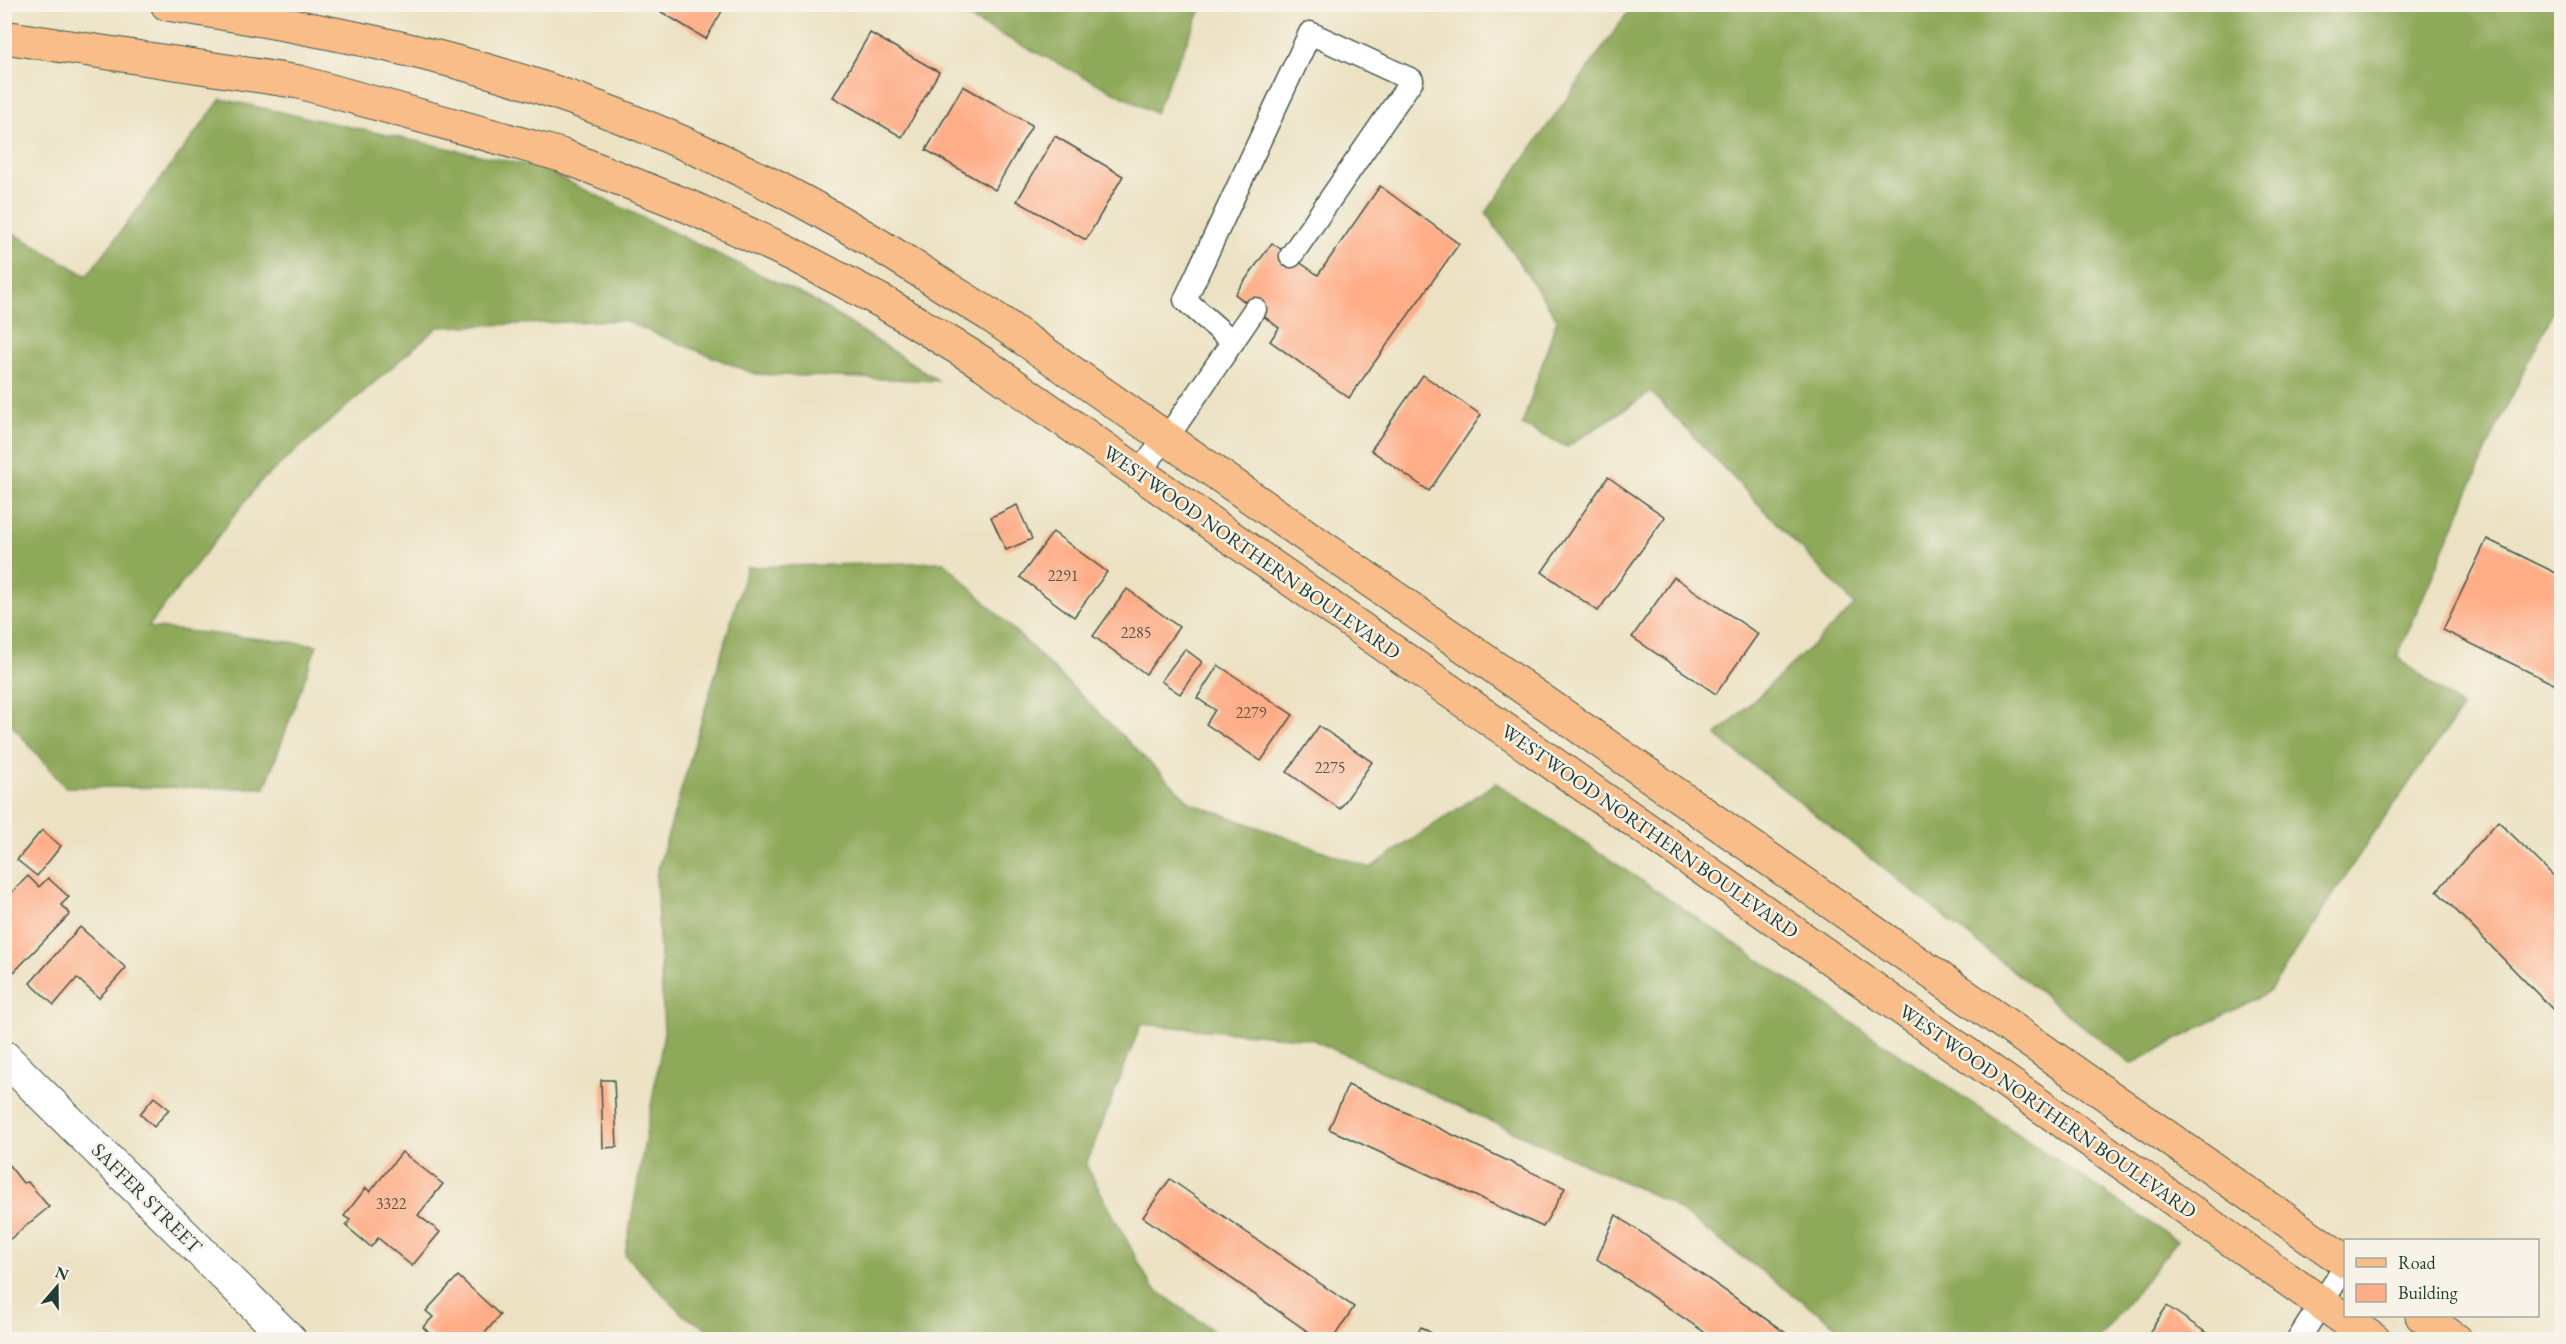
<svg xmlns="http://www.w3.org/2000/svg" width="2566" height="1344" font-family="'EB Garamond',serif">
<rect width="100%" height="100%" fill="#f7f3e8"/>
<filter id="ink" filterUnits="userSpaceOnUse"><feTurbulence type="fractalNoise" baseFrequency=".0167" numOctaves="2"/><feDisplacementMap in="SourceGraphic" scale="12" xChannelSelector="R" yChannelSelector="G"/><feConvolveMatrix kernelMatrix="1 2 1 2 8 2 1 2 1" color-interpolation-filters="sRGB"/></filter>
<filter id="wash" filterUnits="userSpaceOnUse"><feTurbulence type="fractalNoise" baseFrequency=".008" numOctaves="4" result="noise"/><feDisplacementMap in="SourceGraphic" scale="24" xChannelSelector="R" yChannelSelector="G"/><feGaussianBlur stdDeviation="1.35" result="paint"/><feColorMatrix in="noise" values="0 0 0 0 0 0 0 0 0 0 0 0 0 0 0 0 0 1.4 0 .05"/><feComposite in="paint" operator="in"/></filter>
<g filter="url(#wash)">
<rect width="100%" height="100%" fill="#ece2c3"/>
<g fill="#8fa95a" stroke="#577347" stroke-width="1.5">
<polygon points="943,5 1203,5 1155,113"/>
<polygon points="1633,5 2561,5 2561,296 2496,429 2397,657 2462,708 2369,840 2270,991 2131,1064 1716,736 1855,605 1651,392 1567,447 1522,425 1557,319 1486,213"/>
<polygon points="221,99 540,168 813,300 939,381 755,374 622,320 438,327 260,482 148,627 317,645 265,788 65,787 5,717 5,228 87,276"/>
<polygon points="944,562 1191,803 1370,868 1496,783 2177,1241 2098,1339 1854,1339 1666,1201 1311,1039 1141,1024 1086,1165 1152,1287 1225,1339 725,1339 683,1315 625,1255 664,1032 656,875 747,567"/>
</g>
<g id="blocks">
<g fill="#fead87">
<polygon points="648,4 726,4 706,39"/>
<polygon points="870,33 939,72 902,137 833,97"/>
<polygon points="963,86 1032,125 995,190 926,150"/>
<polygon points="1055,136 1123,176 1086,240 1017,201"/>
<polygon points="1380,186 1459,244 1349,398 1270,341 1279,328 1235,294 1272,243 1318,275"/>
<polygon points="1423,375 1481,415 1429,491 1371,450"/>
<polygon points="1608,477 1665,517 1598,611 1542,572"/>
<polygon points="1017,505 1032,539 1006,550 991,517"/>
<polygon points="1053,532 1107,572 1074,617 1020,577"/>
<polygon points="2487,539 2562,576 2562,688 2443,630"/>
<polygon points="1674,577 1758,634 1716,694 1632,637"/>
<polygon points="1127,589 1179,627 1146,674 1093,636"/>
<polygon points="1185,649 1202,662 1180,694 1161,681"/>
<polygon points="1218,665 1293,715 1261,761 1206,724 1215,710 1197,698"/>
<polygon points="1319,726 1372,762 1340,809 1287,772"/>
<polygon points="2498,821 2562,884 2562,1019 2437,891"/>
<polygon points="42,830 61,846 37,876 17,860"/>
<polygon points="28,876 39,887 48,878 69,897 61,905 70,914 14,972 4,962 4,900"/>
<polygon points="80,927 126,968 99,998 77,978 54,1005 30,983"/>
<polygon points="601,1080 614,1080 617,1147 603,1148"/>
<polygon points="1348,1085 1565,1188 1543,1227 1329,1129"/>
<polygon points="154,1097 169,1109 154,1127 140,1114"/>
<polygon points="402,1152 443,1184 418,1215 440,1232 412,1266 378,1238 371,1247 346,1226 350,1220 344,1216 366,1188 370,1192"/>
<polygon points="8,1164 23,1183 28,1182 49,1207 4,1244 4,1167"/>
<polygon points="1170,1179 1354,1307 1332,1340 1320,1340 1143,1217"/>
<polygon points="1616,1215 1796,1340 1716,1340 1597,1259"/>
<polygon points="458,1276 500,1315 479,1340 436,1340 423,1327 433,1317 426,1311"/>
<polygon points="2167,1306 2217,1340 2144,1340"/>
<polygon points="1421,1327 1443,1340 1414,1340"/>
</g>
</g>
</g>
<g filter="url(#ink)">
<use href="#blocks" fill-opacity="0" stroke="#3e5649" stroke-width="1.5"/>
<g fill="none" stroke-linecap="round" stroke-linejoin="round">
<g stroke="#3e5649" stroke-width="25">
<g id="lane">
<polyline points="1233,342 1185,300 1310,33 1412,80 1291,256"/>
<polyline points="1138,472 1167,438 1255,309"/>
<polyline points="2298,1340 2346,1265"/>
</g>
</g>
<g stroke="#3e5649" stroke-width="35">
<polyline id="street" points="4,1057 290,1340"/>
</g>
<g stroke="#3e5649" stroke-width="35">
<g id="primary">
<path d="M167,4c124,20 248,42 367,81 112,37 232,92 333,153 42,25 82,52 123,77l1356,947"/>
<polyline points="4,37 299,82 561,155 690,207 792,254 883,302 984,364 2374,1340"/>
<polyline points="2422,1316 2456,1340"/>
</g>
</g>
<use href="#lane" stroke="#fff" stroke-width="22"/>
<use href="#street" stroke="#fff" stroke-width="33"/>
<use href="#primary" stroke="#f9bd89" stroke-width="33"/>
</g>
</g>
<g text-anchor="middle" stroke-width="5" stroke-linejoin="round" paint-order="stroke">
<g font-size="16" fill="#575949">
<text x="1063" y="581">2291</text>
<text x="1136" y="638">2285</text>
<text x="1251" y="718">2279</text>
<text x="1330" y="773">2275</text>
<text x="391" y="1209">3322</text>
</g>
<g font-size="20" fill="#1f3d34" stroke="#f7f3e8">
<text transform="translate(1252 552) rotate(35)" y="7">WESTWOOD NORTHERN BOULEVARD</text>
<text transform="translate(1650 831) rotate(35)" y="7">WESTWOOD NORTHERN BOULEVARD</text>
<text transform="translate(2048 1111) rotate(35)" y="7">WESTWOOD NORTHERN BOULEVARD</text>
<text transform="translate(147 1198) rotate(45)" y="7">SAFFER STREET</text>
</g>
</g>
<rect width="2566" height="1344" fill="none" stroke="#f7f3e8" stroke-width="24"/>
<rect x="2344" y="1239" width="195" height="78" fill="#f7f3e8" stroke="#a1aaa0" stroke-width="1.5"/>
<rect x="2356" y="1258" width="30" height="9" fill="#f9bd89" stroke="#a1aaa0" stroke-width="1.5"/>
<text x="2398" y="1269" font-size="18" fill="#1f3d34">Road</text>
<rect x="2356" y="1284" width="30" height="18" fill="#fead87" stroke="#a1aaa0" stroke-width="1.5"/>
<text x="2398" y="1299" font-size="18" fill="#1f3d34">Building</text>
<g transform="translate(57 1287) rotate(20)" stroke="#f7f3e8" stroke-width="4.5" paint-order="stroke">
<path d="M0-4.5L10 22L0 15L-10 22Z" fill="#1f3d34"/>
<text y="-9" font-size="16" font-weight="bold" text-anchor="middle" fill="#1f3d34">N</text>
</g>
</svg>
